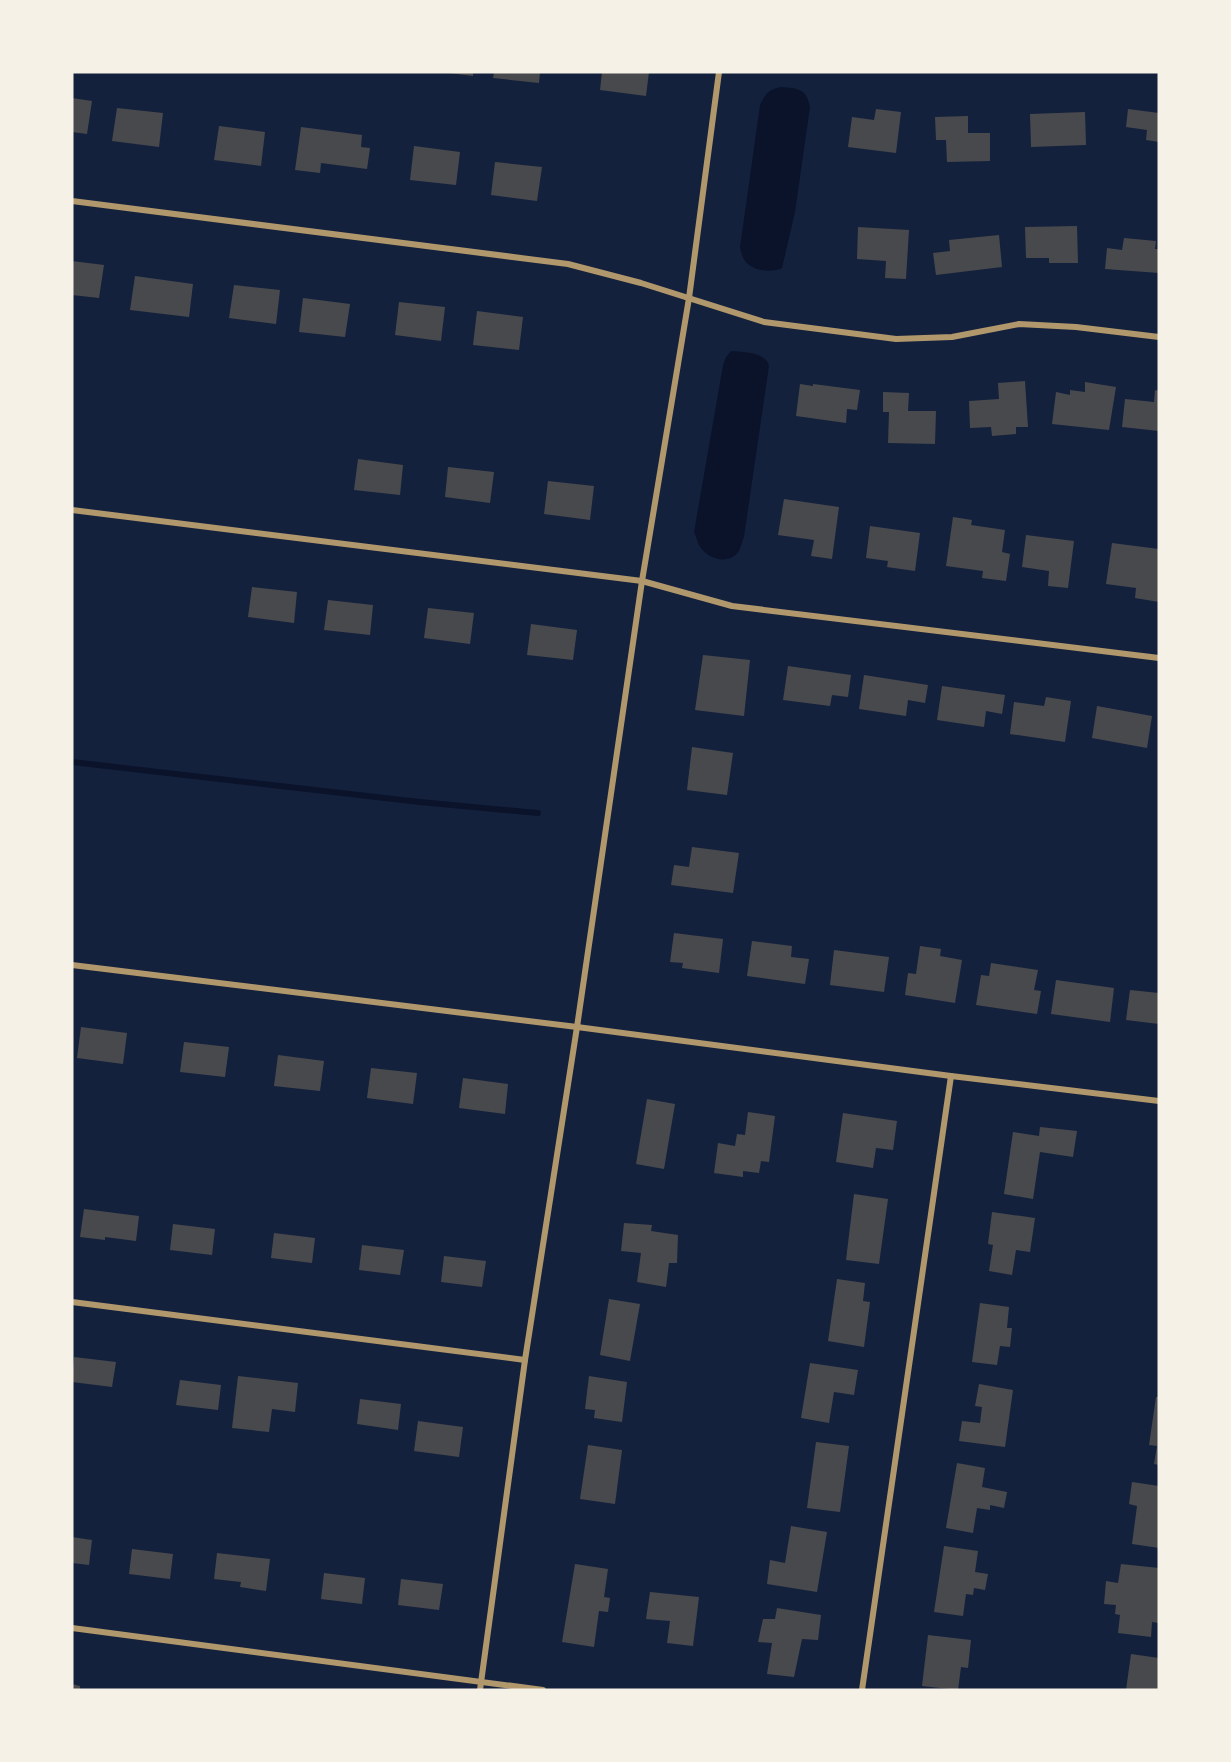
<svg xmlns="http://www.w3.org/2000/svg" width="1231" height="1762" font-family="'PT Sans',sans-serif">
<rect width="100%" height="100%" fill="#14213d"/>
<g fill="#0b132b">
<path d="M781,87c17,1 26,2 29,20l-15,105 -13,56c-10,5 -30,3 -37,-7 -3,-4 -4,-9 -5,-14l20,-142c5,-11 9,-16 21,-18z"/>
<path d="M731,351c13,1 35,1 38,15l-25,171c-2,4 -3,10 -5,14 -10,15 -33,8 -40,-6 -2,-4 -3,-9 -5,-13l29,-167 3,-8z"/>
</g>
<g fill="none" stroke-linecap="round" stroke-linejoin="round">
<polyline stroke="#0b132b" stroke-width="6" points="72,762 420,802 538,813"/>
</g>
<g fill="#48494c">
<polygon points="449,72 473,72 473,76 449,73"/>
<polygon points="494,72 540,72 539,83 493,78"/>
<polygon points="602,72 649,72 646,96 600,90"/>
<polygon points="72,98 92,101 87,134 72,132"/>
<polygon points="117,108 163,113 159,147 112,141"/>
<polygon points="876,109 901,112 896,153 848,147 852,117 874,120"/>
<polygon points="1128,109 1159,113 1159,142 1146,140 1147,130 1126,127"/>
<polygon points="1085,112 1086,145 1031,147 1030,114"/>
<polygon points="968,116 968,133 990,133 990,161 947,162 946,140 936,140 935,117"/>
<polygon points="219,126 265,132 261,166 214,160"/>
<polygon points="301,127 362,135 361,147 370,148 367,169 321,163 320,173 295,170"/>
<polygon points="414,146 460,152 456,185 410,180"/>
<polygon points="495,162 542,167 537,201 491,195"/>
<polygon points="1077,226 1078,263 1049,263 1049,258 1026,258 1025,227"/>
<polygon points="858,227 909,230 906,279 885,278 886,261 857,259"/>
<polygon points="999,235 1002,267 936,275 933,253 950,251 949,240"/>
<polygon points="1124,238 1156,241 1155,249 1159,249 1159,273 1105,269 1107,248 1122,250"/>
<polygon points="72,261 104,265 99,298 72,295"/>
<polygon points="135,276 193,284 189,317 130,310"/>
<polygon points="234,285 280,290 276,324 229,318"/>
<polygon points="303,298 350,304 345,337 299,332"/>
<polygon points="399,302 445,307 441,341 395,335"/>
<polygon points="477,311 523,317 519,350 473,345"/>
<polygon points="1025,381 1028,427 1016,427 1016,434 992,436 991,427 970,428 969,401 999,399 998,383"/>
<polygon points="1085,382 1116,387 1109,430 1052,424 1056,392 1070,395 1070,390 1085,392"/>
<polygon points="800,384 813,386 813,384 860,390 857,410 847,409 846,423 796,416"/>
<polygon points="1155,390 1159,391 1159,431 1122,427 1125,399 1154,402"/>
<polygon points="883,392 909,393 908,411 936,411 935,444 888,443 889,412 883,412"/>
<polygon points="358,459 403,465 400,495 354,490"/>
<polygon points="448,467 494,472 490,503 445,497"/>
<polygon points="548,481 594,486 590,520 544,514"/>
<polygon points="784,499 839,507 832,559 811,556 814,540 778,535"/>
<polygon points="953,517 972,520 971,525 1005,530 1002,552 1010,554 1006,581 982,578 983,571 946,566"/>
<polygon points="870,526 920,533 915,571 887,567 888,561 866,558"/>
<polygon points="1026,535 1074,541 1068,588 1048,586 1049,571 1022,567"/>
<polygon points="1112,543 1159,549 1159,602 1135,598 1136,588 1106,584"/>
<polygon points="252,587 297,592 294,623 248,617"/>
<polygon points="328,600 373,605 370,635 324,630"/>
<polygon points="428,608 474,613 470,644 424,638"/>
<polygon points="531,624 577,630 573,660 527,655"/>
<polygon points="703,655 750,660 744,716 695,710"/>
<polygon points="788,666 851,675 848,697 832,695 830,706 783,700"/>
<polygon points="864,675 928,685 925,703 908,700 906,716 859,709"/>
<polygon points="942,686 1005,695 1002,714 986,711 984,727 937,720"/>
<polygon points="1046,697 1071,701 1065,742 1010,734 1014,702 1044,706"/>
<polygon points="1097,706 1152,716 1147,748 1092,738"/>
<polygon points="692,747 733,753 727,795 687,790"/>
<polygon points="692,847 739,853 733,893 671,885 674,865 689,867"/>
<polygon points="674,933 723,939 719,973 682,968 683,963 670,962"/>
<polygon points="752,941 792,946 791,957 809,959 805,984 747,976"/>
<polygon points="920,946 941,949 940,956 962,960 955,1003 905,995 908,973 916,974"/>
<polygon points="834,950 889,957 884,992 830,985"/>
<polygon points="991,963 1038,970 1034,990 1041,991 1037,1014 976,1005 981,975 989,976"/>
<polygon points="1056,980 1114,988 1110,1022 1051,1014"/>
<polygon points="1130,990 1159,993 1159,1024 1126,1020"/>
<polygon points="81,1027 127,1033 123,1064 77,1058"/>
<polygon points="184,1042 229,1047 225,1077 180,1072"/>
<polygon points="278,1055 324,1061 320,1091 274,1086"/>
<polygon points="371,1068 417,1073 413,1104 367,1098"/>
<polygon points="463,1078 508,1084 505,1114 459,1108"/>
<polygon points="647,1099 675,1104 664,1169 636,1164"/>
<polygon points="748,1112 775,1116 769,1162 761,1161 759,1173 743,1171 743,1177 714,1173 718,1143 735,1146 737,1134 745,1135"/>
<polygon points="843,1113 897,1121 893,1150 876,1148 873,1168 836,1162"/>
<polygon points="1040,1127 1077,1131 1073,1157 1040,1152 1033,1199 1004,1194 1013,1132 1039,1136"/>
<polygon points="854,1194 888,1199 879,1264 846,1260"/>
<polygon points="84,1209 139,1216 136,1241 105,1237 105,1240 80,1237"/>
<polygon points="992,1212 1035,1218 1030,1252 1016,1250 1012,1275 989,1271 993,1245 988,1244"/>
<polygon points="624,1223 652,1225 651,1231 678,1235 677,1263 669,1263 666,1287 637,1282 641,1253 621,1251"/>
<polygon points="173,1224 215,1229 212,1255 170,1250"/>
<polygon points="274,1233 315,1238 312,1263 271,1258"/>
<polygon points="362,1245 404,1250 400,1275 359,1270"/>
<polygon points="444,1256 486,1261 482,1287 441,1282"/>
<polygon points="837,1279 865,1283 863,1301 870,1302 864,1347 828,1341"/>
<polygon points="609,1299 640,1304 630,1361 600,1355"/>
<polygon points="980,1303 1009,1307 1007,1328 1012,1328 1010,1347 1000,1346 997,1365 972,1362"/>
<polygon points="74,1357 116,1362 112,1387 72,1382"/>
<polygon points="810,1363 858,1370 854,1395 834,1392 829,1423 801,1418"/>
<polygon points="238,1376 298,1383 295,1412 272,1409 269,1432 232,1428"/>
<polygon points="589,1376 627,1382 622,1422 594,1418 595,1410 585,1409"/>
<polygon points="180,1380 221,1385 218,1410 176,1405"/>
<polygon points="979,1384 1013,1390 1005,1447 959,1441 962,1421 980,1423 982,1407 975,1406"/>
<polygon points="1156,1397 1159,1397 1159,1465 1154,1464 1157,1446 1149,1445"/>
<polygon points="360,1399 401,1404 398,1430 357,1424"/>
<polygon points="418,1421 463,1427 459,1457 414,1451"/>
<polygon points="816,1442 849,1446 840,1512 807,1508"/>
<polygon points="588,1445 622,1450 615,1504 580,1499"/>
<polygon points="957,1463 985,1468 982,1487 1007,1492 1004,1508 990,1505 990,1510 977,1508 973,1533 946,1528"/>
<polygon points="1132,1482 1159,1486 1159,1548 1132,1544 1137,1506 1129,1504"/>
<polygon points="791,1526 827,1532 817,1592 767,1584 770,1560 785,1563"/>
<polygon points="72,1537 92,1540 89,1565 72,1563"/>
<polygon points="944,1546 978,1551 975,1572 988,1574 985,1590 974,1588 973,1595 966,1594 963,1616 934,1612"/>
<polygon points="132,1549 173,1554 170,1579 129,1574"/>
<polygon points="217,1553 270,1559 266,1591 240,1587 241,1582 214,1579"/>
<polygon points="575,1564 608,1569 604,1597 610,1598 608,1612 599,1611 594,1647 562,1642"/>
<polygon points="1121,1564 1159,1568 1159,1623 1152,1622 1151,1637 1118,1633 1120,1615 1115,1614 1116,1605 1104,1604 1106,1581 1118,1583"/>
<polygon points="324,1573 365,1578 362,1604 321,1599"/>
<polygon points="401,1579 443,1584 439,1610 398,1605"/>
<polygon points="650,1592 699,1597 693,1646 667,1643 670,1621 646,1619"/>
<polygon points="777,1608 821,1615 818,1640 802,1639 794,1677 767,1674 772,1643 758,1642 763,1619 775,1619"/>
<polygon points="928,1635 971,1640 968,1668 961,1667 958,1690 922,1686"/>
<polygon points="1131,1654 1159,1658 1158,1690 1126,1690"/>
<polygon points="72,1684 80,1686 80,1690 72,1690"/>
</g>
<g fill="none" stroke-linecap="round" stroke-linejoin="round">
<g stroke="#b1986c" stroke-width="6">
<polyline points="72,201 568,264 641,283 764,322 896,339 952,337 1019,324 1076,327 1159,337"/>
<polyline points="72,510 642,581 732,606 1159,658"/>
<polyline points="72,965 577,1027 951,1076 1159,1101"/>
<polyline points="72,1302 525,1360"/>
<polyline points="72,1628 543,1690"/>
<polyline points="480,1690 525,1360 577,1027 642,581 689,298 719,72"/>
<polyline points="862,1690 951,1076"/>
</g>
</g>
<rect width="1231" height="1762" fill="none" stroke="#f6f1e7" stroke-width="147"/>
</svg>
